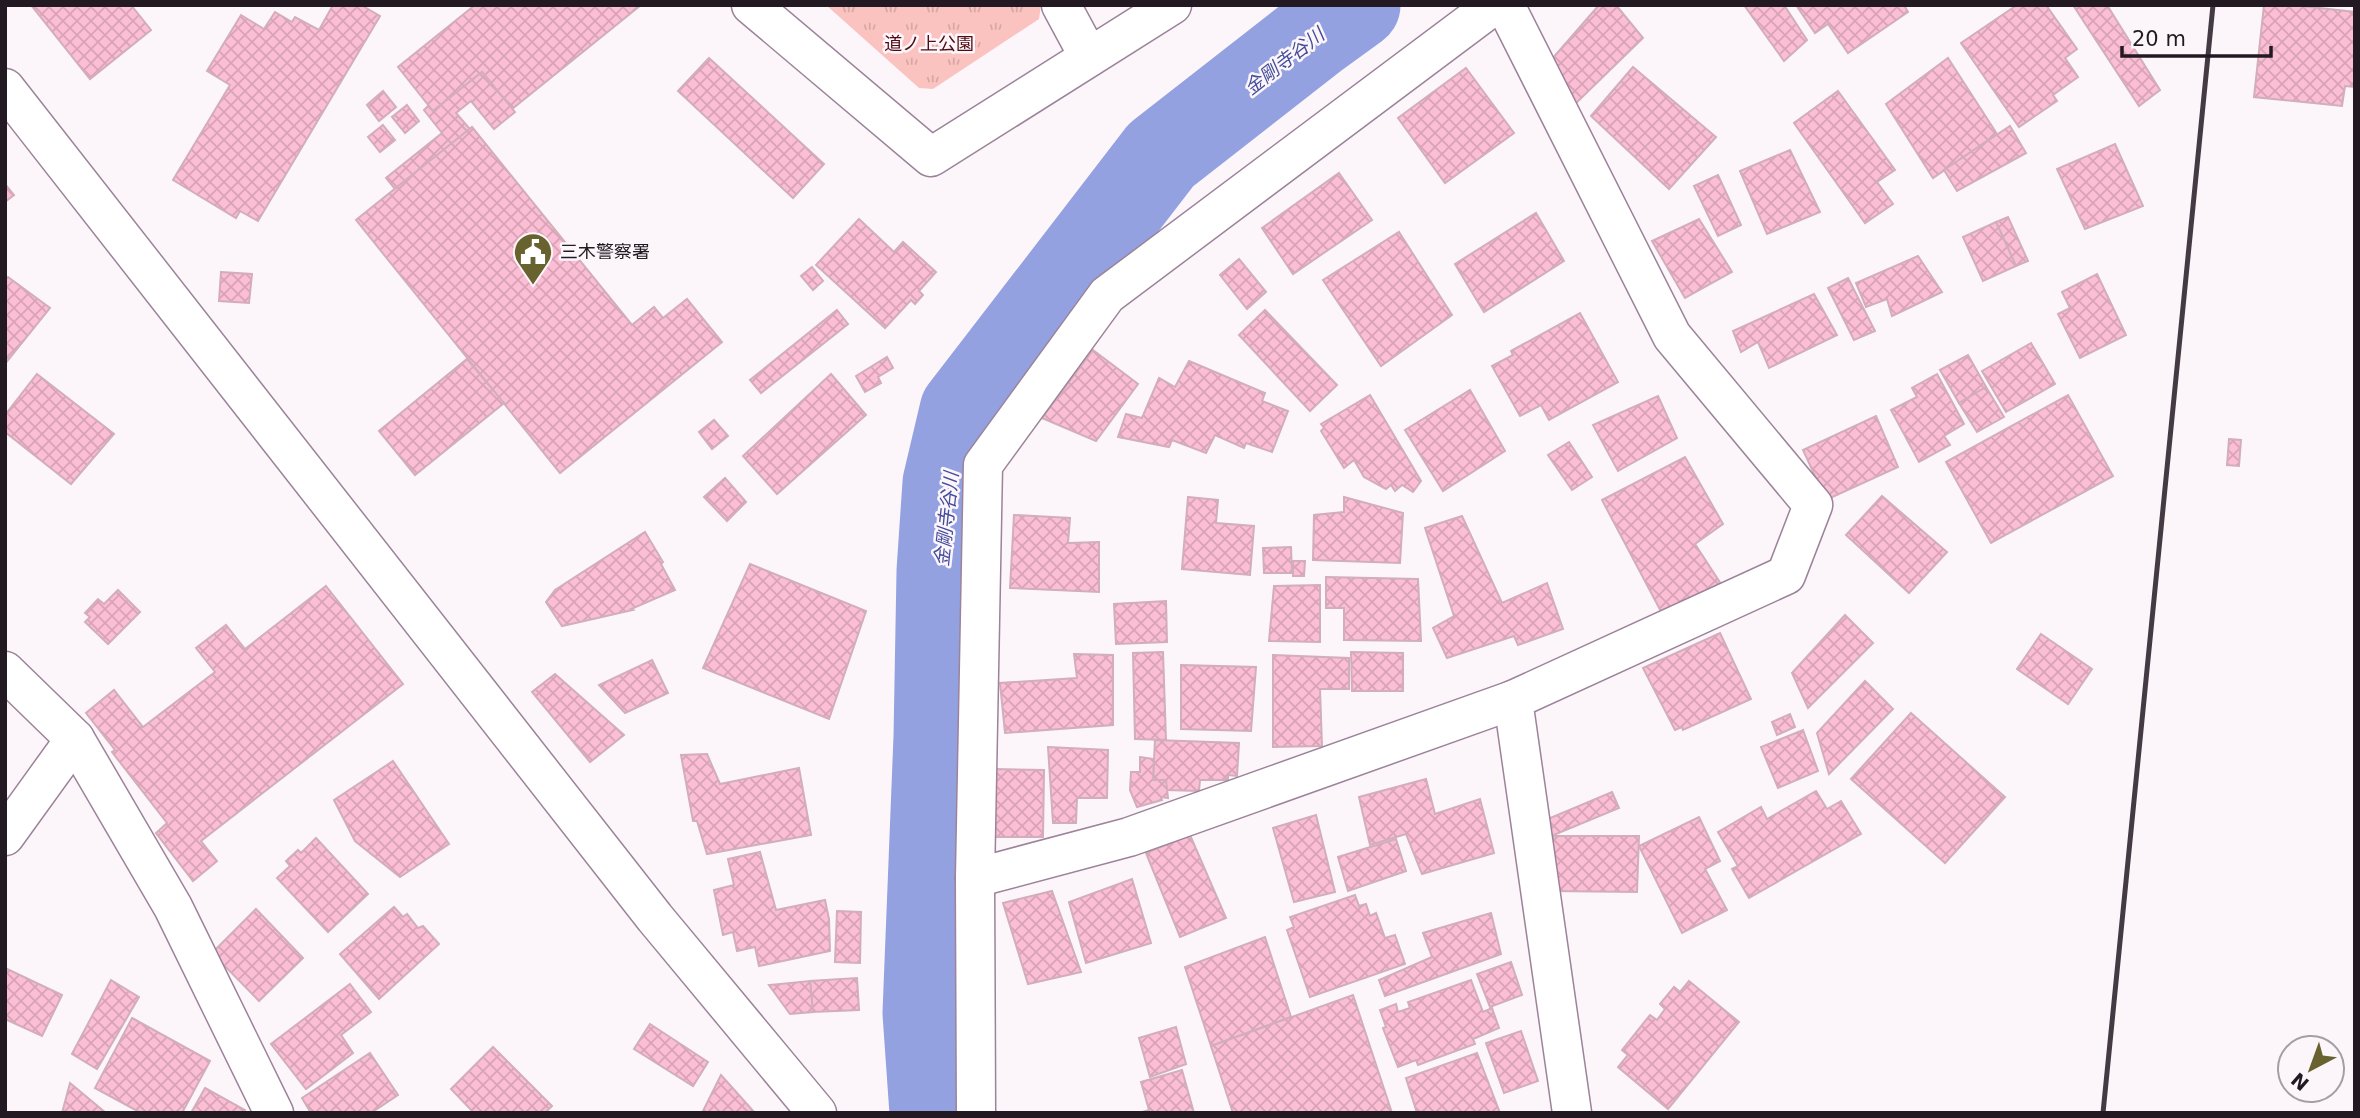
<svg xmlns="http://www.w3.org/2000/svg" width="2360" height="1118" font-family="'DejaVu Sans','Noto Sans JP',sans-serif">
<defs>
<pattern id="grass-tufts" width="24" height="20" patternUnits="userSpaceOnUse" patternTransform="scale(1.75)"><rect width="24" height="20" fill="#fac3c0"/><path d="M3 7l-1-3M5 7V3M7 7l1-3M15 17l-1-3M17 17v-4M19 17l1-3" fill="none" stroke="#d6a7a5"/></pattern>
<pattern id="building-cross-hatch" width="8" height="8" patternUnits="userSpaceOnUse" patternTransform="scale(1.75)"><rect width="8" height="8" fill="#fcbed4"/><path d="M0 0l8 8M0 8l8-8" fill="none" stroke="#d8a3b6"/></pattern>
</defs>
<rect width="100%" height="100%" fill="#fcf6fb"/>
<polygon fill="url(#grass-tufts)" points="826,5 1041,5 1039,19 933,89 919,88"/>
<g fill="none" stroke-linecap="round" stroke-linejoin="round">
<polyline stroke="#93a1e1" stroke-width="89" points="934,1113 927,1013 938,737 941,571 947,483 964,411 1161,155 1316,34 1356,5"/>
</g>
<g fill="url(#building-cross-hatch)" stroke="#d2adba" stroke-width="2">
<polygon points="31,5 131,5 151,30 90,79"/>
<polygon points="333,5 361,5 380,16 258,221 240,211 236,218 173,180 230,85 207,71 241,15 264,29 275,12 292,22 295,17 319,30"/>
<polygon points="475,5 641,5 512,109 482,72 433,111 398,67"/>
<polygon points="1599,5 1616,5 1643,38 1573,106 1552,59"/>
<polygon points="1744,5 1784,5 1807,40 1784,61"/>
<polygon points="1796,5 1904,5 1908,12 1848,53 1828,24 1815,33"/>
<polygon points="2017,5 2046,5 2077,49 2065,58 2078,77 2053,95 2057,101 2019,127 1961,43"/>
<polygon points="2073,5 2107,5 2160,90 2139,106"/>
<polygon points="2264,5 2293,5 2355,12 2355,87 2345,86 2342,106 2254,97"/>
<polygon points="709,58 824,164 793,198 678,91"/>
<polygon points="1948,58 1997,134 1933,178 1886,104"/>
<polygon points="1633,67 1716,137 1669,189 1591,116"/>
<polygon points="1466,68 1514,133 1445,183 1398,118"/>
<polygon points="482,72 515,112 494,129 471,101 456,113 470,129 395,189 386,178 442,133 424,110 428,106 433,111"/>
<polygon points="383,91 396,107 379,121 367,105"/>
<polygon points="1838,91 1895,170 1877,182 1893,204 1865,223 1794,123"/>
<polygon points="407,105 419,121 405,133 392,117"/>
<polygon points="383,125 395,140 380,152 368,137"/>
<polygon points="2010,126 2026,153 1957,191 1944,170"/>
<polygon points="472,127 632,325 654,307 663,318 687,299 722,342 560,473 356,220"/>
<polygon points="2115,144 2143,206 2085,229 2057,169"/>
<polygon points="1790,150 1820,212 1767,234 1740,171"/>
<polygon points="1339,173 1372,220 1293,274 1262,228"/>
<polygon points="1718,175 1741,225 1718,236 1694,186"/>
<polygon points="5,184 14,195 5,202"/>
<polygon points="1536,213 1564,261 1484,312 1455,264"/>
<polygon points="2008,217 2028,261 2016,266 1996,222"/>
<polygon points="859,219 894,252 903,242 936,272 919,291 923,295 915,304 911,300 885,328 816,265"/>
<polygon points="1699,219 1732,272 1685,298 1652,241"/>
<polygon points="1996,222 2016,266 1983,281 1963,237"/>
<polygon points="1399,232 1452,315 1381,366 1323,280"/>
<polygon points="1918,256 1942,292 1892,316 1887,299 1866,307 1856,283"/>
<polygon points="1239,259 1266,292 1247,309 1220,275"/>
<polygon points="812,267 823,281 813,290 801,276"/>
<polygon points="221,272 252,274 249,303 219,301"/>
<polygon points="2097,274 2126,335 2080,358 2058,314 2070,308 2062,292"/>
<polygon points="8,277 50,308 5,364 5,280"/>
<polygon points="1848,278 1875,331 1854,340 1828,288"/>
<polygon points="1814,294 1837,335 1769,368 1758,342 1741,352 1733,331"/>
<polygon points="837,310 848,324 761,393 750,380"/>
<polygon points="1265,310 1337,385 1310,411 1239,335"/>
<polygon points="1580,313 1618,382 1549,420 1541,405 1520,416 1492,366 1513,355 1511,351"/>
<polygon points="2031,343 2055,384 2006,412 1982,371"/>
<polygon points="1093,350 1138,384 1096,441 1042,418"/>
<polygon points="1968,355 1986,387 1959,403 1940,370"/>
<polygon points="887,357 893,368 878,377 881,383 865,392 856,376"/>
<polygon points="467,359 504,403 415,475 379,431"/>
<polygon points="1189,361 1265,393 1262,401 1288,411 1272,452 1246,443 1244,448 1215,435 1206,453 1172,440 1169,447 1118,437 1126,414 1142,418 1159,378 1175,387"/>
<polygon points="37,374 114,434 71,484 5,432 5,415"/>
<polygon points="831,374 866,415 777,494 743,456"/>
<polygon points="1937,374 1964,424 1944,436 1950,445 1919,462 1891,410 1917,397 1912,388"/>
<polygon points="1986,387 2004,417 1977,432 1959,403"/>
<polygon points="1470,390 1505,451 1443,491 1405,430"/>
<polygon points="1370,395 1421,481 1413,492 1402,485 1395,491 1391,485 1386,489 1364,477 1354,460 1344,468 1321,431 1324,428 1321,424"/>
<polygon points="2068,395 2113,476 1991,543 1946,462"/>
<polygon points="1658,396 1677,438 1618,471 1593,425"/>
<polygon points="1876,416 1898,467 1826,500 1803,450"/>
<polygon points="714,420 728,436 712,449 699,432"/>
<polygon points="2229,439 2241,440 2239,466 2227,465"/>
<polygon points="1569,442 1592,477 1572,490 1548,455"/>
<polygon points="1685,457 1723,524 1695,544 1721,584 1665,619 1602,500"/>
<polygon points="725,478 746,502 727,521 704,497"/>
<polygon points="1882,496 1947,552 1909,593 1846,535"/>
<polygon points="1188,497 1218,500 1216,523 1254,526 1250,575 1182,569"/>
<polygon points="1344,497 1403,513 1400,563 1313,560 1314,515 1344,512"/>
<polygon points="1014,515 1070,518 1068,543 1099,542 1099,592 1010,588"/>
<polygon points="1462,516 1502,603 1547,583 1563,629 1518,645 1514,636 1447,658 1433,628 1454,616 1425,528"/>
<polygon points="645,532 663,562 661,564 675,590 631,609 633,610 562,626 546,602 555,590"/>
<polygon points="1291,547 1292,573 1264,573 1263,548"/>
<polygon points="1293,561 1305,561 1304,576 1293,576"/>
<polygon points="750,564 866,611 829,719 703,668"/>
<polygon points="1326,577 1418,579 1421,641 1344,640 1344,608 1326,608"/>
<polygon points="1320,585 1320,642 1269,641 1274,586"/>
<polygon points="326,586 403,684 201,841 217,861 193,881 156,833 167,823 112,752 115,750 86,713 114,690 143,727 215,672 196,648 226,625 245,649"/>
<polygon points="118,590 140,612 108,644 85,622 90,617 85,613 98,599 104,604"/>
<polygon points="1166,601 1167,642 1116,644 1114,604"/>
<polygon points="1845,615 1873,643 1808,708 1792,673"/>
<polygon points="1720,633 1751,699 1683,730 1682,727 1675,730 1643,668"/>
<polygon points="2041,634 2092,669 2068,704 2017,669"/>
<polygon points="1163,652 1166,740 1135,739 1133,653"/>
<polygon points="1351,652 1403,653 1403,691 1352,691"/>
<polygon points="1074,654 1113,655 1113,725 1005,733 1000,683 1077,678"/>
<polygon points="1273,655 1349,658 1349,689 1320,689 1322,746 1273,747"/>
<polygon points="652,660 668,693 625,713 599,685"/>
<polygon points="1181,665 1256,667 1251,731 1181,729"/>
<polygon points="555,674 624,735 590,762 532,692"/>
<polygon points="1865,681 1893,709 1829,774 1817,733"/>
<polygon points="1911,713 2005,797 1945,863 1851,779"/>
<polygon points="1790,714 1795,727 1777,735 1772,722"/>
<polygon points="1803,730 1818,771 1778,788 1761,747"/>
<polygon points="1155,740 1239,743 1237,776 1228,775 1228,780 1200,780 1199,791 1166,790 1166,780 1153,780"/>
<polygon points="1048,747 1108,750 1107,798 1077,798 1076,823 1053,823"/>
<polygon points="707,754 720,784 799,768 811,835 707,854 697,821 693,821 681,755"/>
<polygon points="1140,757 1154,759 1153,780 1166,780 1168,798 1161,797 1162,800 1137,807 1130,790 1131,772 1140,772"/>
<polygon points="393,761 449,844 400,877 355,841 334,800"/>
<polygon points="994,769 1044,770 1043,837 992,837"/>
<polygon points="1426,779 1435,814 1480,799 1494,853 1422,874 1406,834 1370,845 1359,797"/>
<polygon points="1816,791 1827,809 1841,801 1861,834 1749,898 1732,869 1738,866 1718,832 1761,807 1767,819"/>
<polygon points="1612,792 1619,808 1549,837 1543,821"/>
<polygon points="1316,815 1335,892 1294,902 1273,828"/>
<polygon points="1699,817 1720,861 1705,869 1727,910 1682,933 1639,846"/>
<polygon points="1190,835 1226,918 1180,937 1146,853"/>
<polygon points="1553,836 1639,836 1637,892 1550,891"/>
<polygon points="316,838 368,894 328,932 277,878 290,866 286,861 298,850 301,853"/>
<polygon points="1396,839 1406,871 1348,891 1338,857"/>
<polygon points="760,852 776,910 825,900 829,919 830,951 759,966 755,947 737,951 733,932 723,935 714,890 734,885 728,859"/>
<polygon points="1132,879 1151,943 1086,963 1069,902"/>
<polygon points="1052,891 1081,972 1028,984 1003,903"/>
<polygon points="1355,895 1359,906 1366,904 1370,916 1376,913 1385,938 1395,935 1405,964 1310,997 1287,930 1294,927 1290,917"/>
<polygon points="394,907 403,917 407,914 418,928 423,926 439,944 379,999 340,954"/>
<polygon points="256,909 303,958 259,1001 212,953"/>
<polygon points="837,911 861,912 860,963 835,962"/>
<polygon points="1491,913 1501,954 1385,996 1379,980 1432,957 1423,933"/>
<polygon points="1265,937 1291,1017 1211,1046 1185,967"/>
<polygon points="1511,962 1522,995 1490,1007 1477,974"/>
<polygon points="5,968 62,995 42,1036 5,1019"/>
<polygon points="857,978 859,1010 813,1012 810,981"/>
<polygon points="111,980 139,997 97,1069 72,1054"/>
<polygon points="1471,980 1483,1012 1492,1008 1499,1028 1473,1039 1475,1044 1418,1065 1416,1060 1398,1067 1383,1028 1386,1027 1380,1010 1396,1004 1398,1012 1410,1008 1408,1002"/>
<polygon points="810,981 813,1012 790,1014 769,985"/>
<polygon points="1689,981 1739,1022 1668,1109 1618,1067 1628,1055 1622,1050 1650,1015 1657,1020 1665,1009 1660,1004 1674,987 1680,992"/>
<polygon points="350,984 371,1012 341,1035 353,1053 306,1089 271,1044"/>
<polygon points="1353,995 1392,1113 1233,1113 1211,1046"/>
<polygon points="132,1018 210,1061 182,1113 141,1113 95,1088"/>
<polygon points="650,1024 708,1062 693,1086 634,1049"/>
<polygon points="1176,1027 1186,1064 1150,1077 1139,1038"/>
<polygon points="1521,1031 1538,1081 1504,1093 1486,1043"/>
<polygon points="493,1047 552,1106 545,1113 474,1113 451,1089"/>
<polygon points="370,1053 398,1095 371,1113 311,1113 302,1098"/>
<polygon points="1477,1053 1500,1113 1417,1113 1406,1078"/>
<polygon points="1182,1070 1194,1113 1139,1113 1149,1110 1141,1082"/>
<polygon points="721,1075 755,1113 702,1113"/>
<polygon points="70,1083 106,1113 62,1113"/>
<polygon points="205,1088 245,1110 243,1113 191,1113"/>
</g>
<g fill="none" stroke-linecap="round" stroke-linejoin="round">
<g stroke="#9c839a" stroke-width="41">
<g id="minor">
<polyline points="751,5 931,157 1172,5"/>
<polyline points="1061,5 1089,57"/>
<polyline points="1505,5 1672,336 1813,505 1786,575 1513,700 1572,1113"/>
<polyline points="5,671 75,739 173,907 274,1113"/>
<polyline points="5,836 75,739"/>
<polyline points="975,878 1129,837 1513,700"/>
<polyline points="976,1113 975,878 983,465 1107,295 1494,5"/>
</g>
</g>
<g stroke="#9c839a" stroke-width="41">
<polyline id="tertiary" points="5,88 655,918 817,1113"/>
</g>
<use href="#minor" stroke="#fff" stroke-width="38"/>
<use href="#tertiary" stroke="#fff" stroke-width="38"/>
<polyline stroke="#443a43" stroke-width="5" points="2103,1113 2213,5"/>
</g>
<defs>
<g id="civic-pin" transform="scale(2.0125)"><path d="M0 17L-7.5 6A9.5 9.5 0 1 1 7.5 6Z" fill="#68622f" stroke="#fcf6fb"/><path d="M-.6-6.5H3V-4.5H.6V-3L4-1V1h2V6H-6V1h2V-1L-.6-3ZM-1.2 2.5V6h2.4V2.5Z" fill="#fff"/></g>
</defs>
<g fill-rule="evenodd">
<use href="#civic-pin" x="533" y="252"/>
</g>
<g text-anchor="middle" stroke-width="5" stroke-linejoin="round" paint-order="stroke">
<g font-size="18" fill="#500a11" stroke="#fcf6fb">
<text x="929" y="50">道ノ上公園</text>
</g>
<g font-size="18" fill="#231922" stroke="#fcf6fb" text-anchor="start">
<text x="560" y="258">三木警察署</text>
</g>
<g font-size="19" font-style="italic" fill="#434e9c" stroke="#fcf6fb">
<text transform="translate(1284 61) rotate(-38)" y="7">金剛寺谷川</text>
<text transform="translate(946 519) rotate(-84)" y="7">金剛寺谷川</text>
</g>
</g>
<rect width="2360" height="1118" fill="none" stroke="#231922" stroke-width="14"/>
<g transform="translate(2311 1069) rotate(221)"><circle r="33" fill="#fcf6fb" stroke="#a59ea4" stroke-width="2"/>
<path d="M0-5L12 26L0 18L-12 26Z" fill="#68622f"/>
<text y="-10" font-size="19" font-weight="bold" text-anchor="middle" fill="#231922">N</text>
</g>
<path d="M2122 46v10h149v-10" fill="none" stroke="#231922" stroke-width="3.5"/>
<text x="2132" y="46" font-size="21" fill="#231922" stroke="#fcf6fb" stroke-width="5" paint-order="stroke">20 m</text>
</svg>
